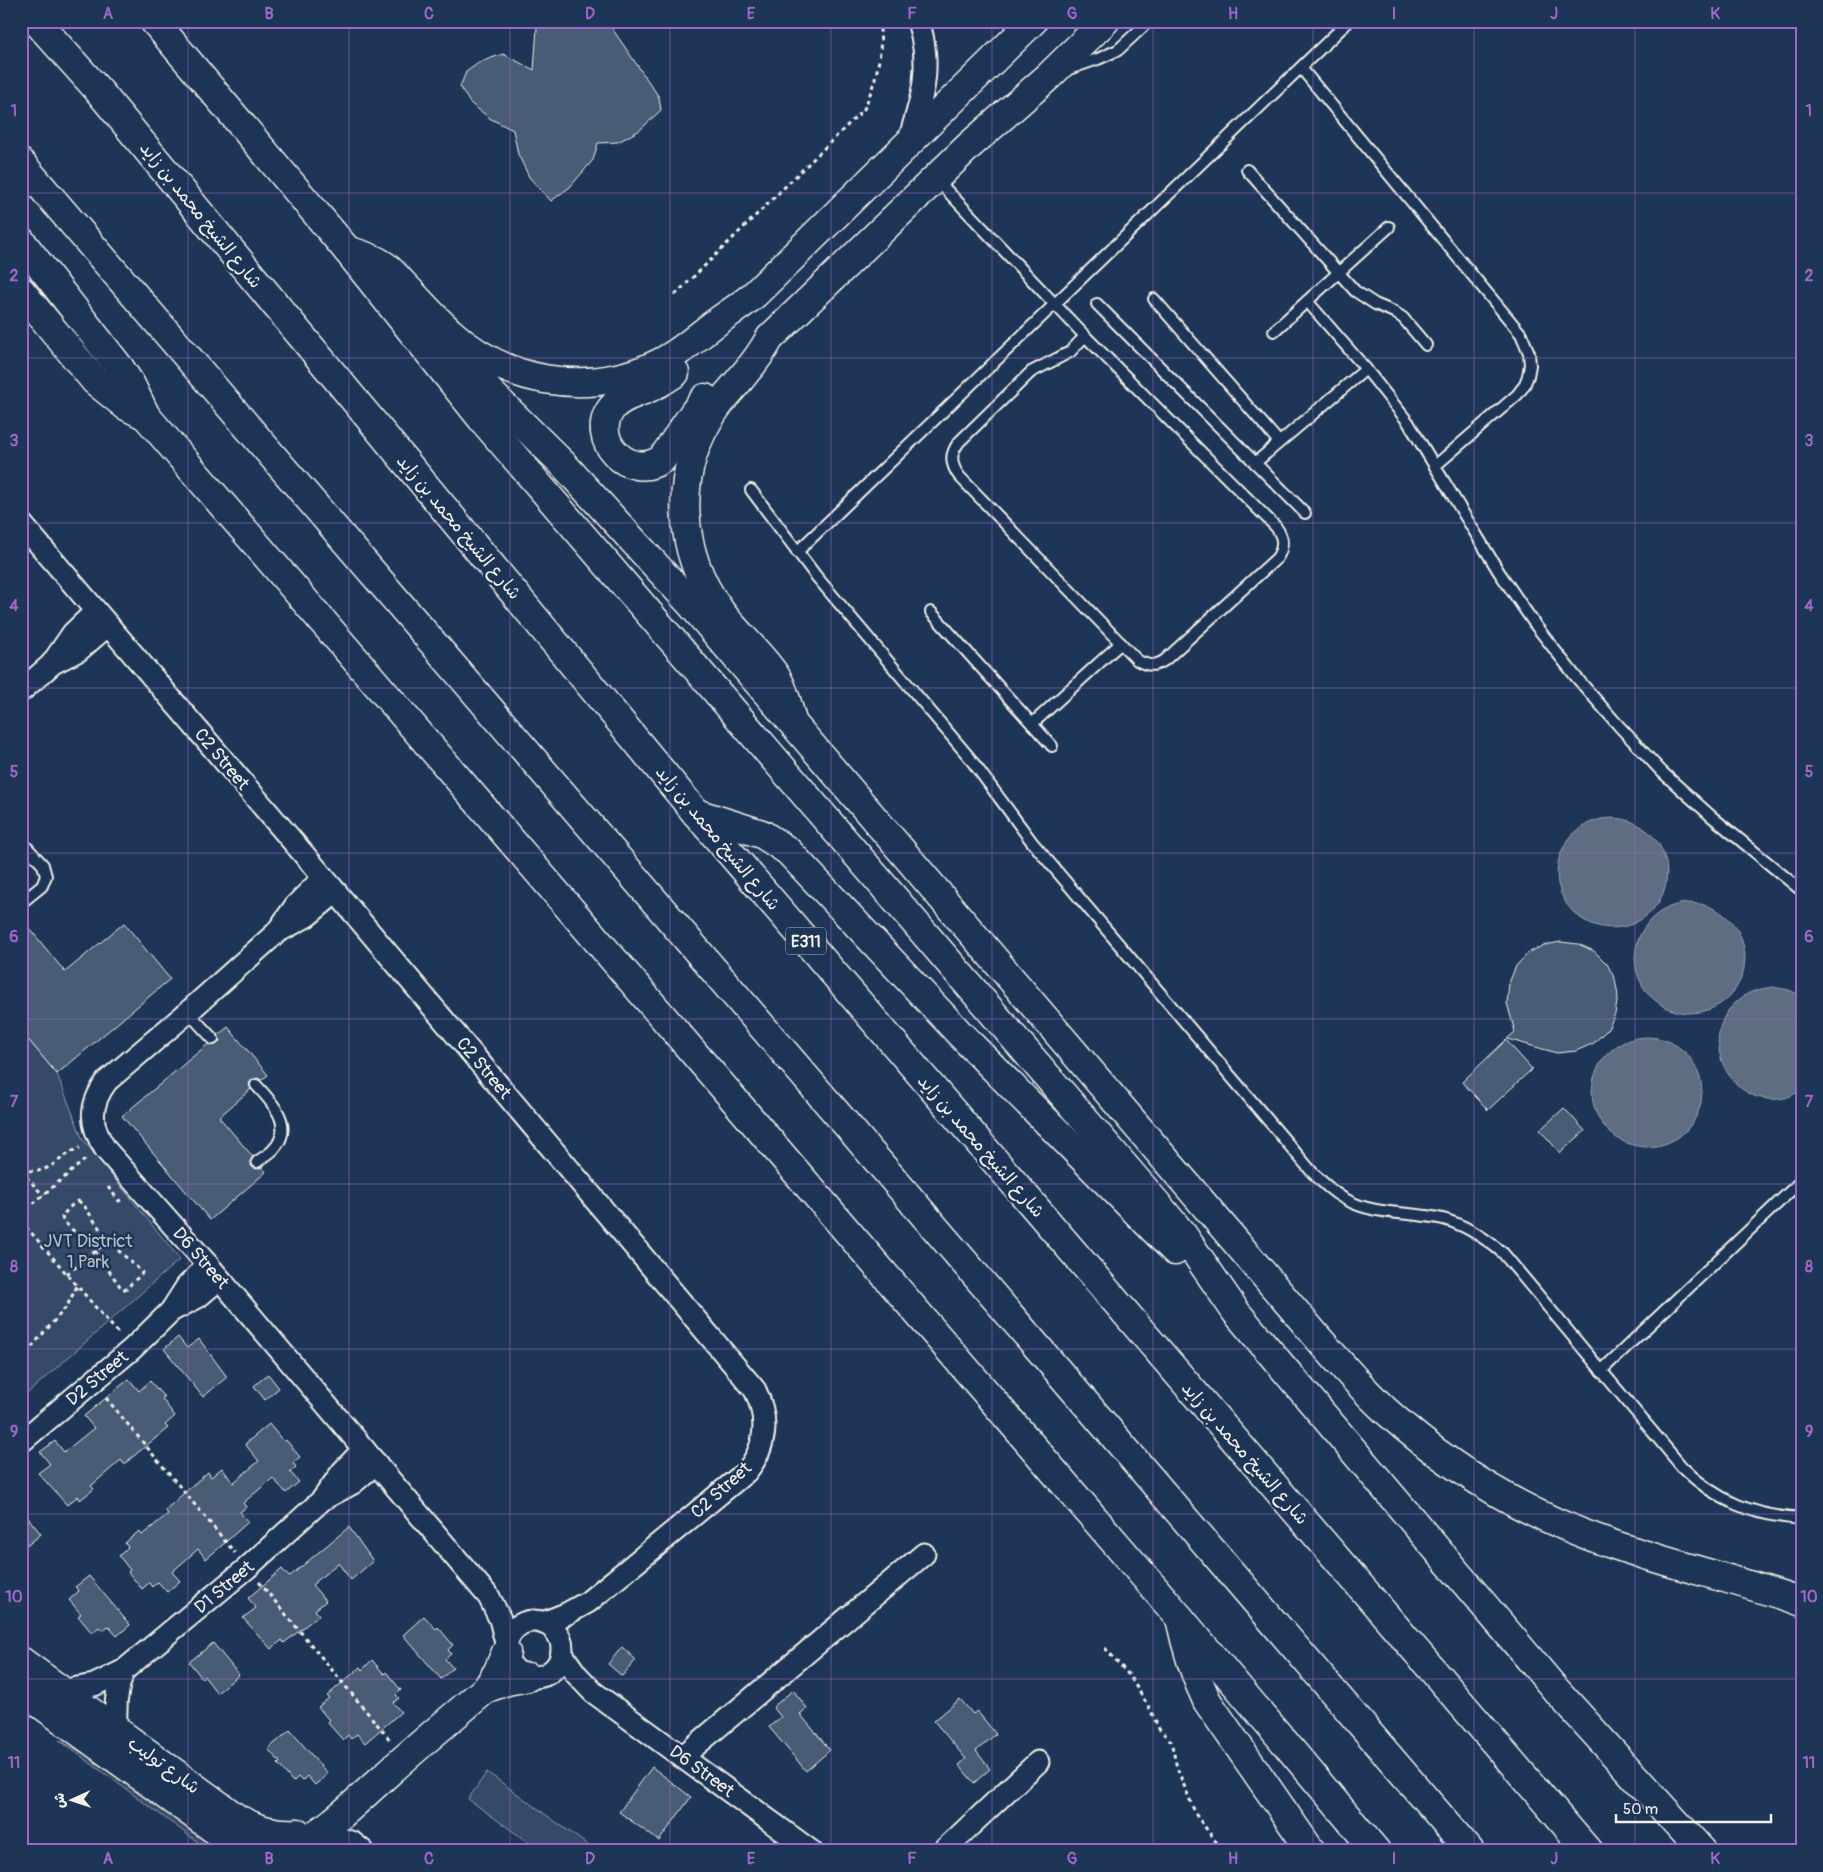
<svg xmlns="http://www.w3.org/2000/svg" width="1823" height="1872" font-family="Pangolin,'Playpen Sans Arabic',sans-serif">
<rect width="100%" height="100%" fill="#1d3557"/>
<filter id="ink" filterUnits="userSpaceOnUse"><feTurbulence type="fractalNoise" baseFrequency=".02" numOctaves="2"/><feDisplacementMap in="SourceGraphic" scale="10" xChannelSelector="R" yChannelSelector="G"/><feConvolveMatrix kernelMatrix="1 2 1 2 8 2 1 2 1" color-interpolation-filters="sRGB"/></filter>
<g filter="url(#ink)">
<g fill="#354a67" stroke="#949ea8">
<polygon points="21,1031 57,1074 83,1140 180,1259 21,1399"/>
<polygon points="59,1740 150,1790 240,1851 210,1851"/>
<polygon points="487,1772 596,1851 540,1851 468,1799"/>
</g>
<g fill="#5e6d82" stroke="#9aa2ab">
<circle cx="1612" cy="873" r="55"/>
<circle cx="1690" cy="958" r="55"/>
<path d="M1772,987l17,3 13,6v94c-5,2 -9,5 -14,7 -57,17 -96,-63 -48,-98 9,-8 20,-10 32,-12z"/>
<circle cx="1647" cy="1092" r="55"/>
</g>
<g fill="#485b74" stroke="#f4f1e8">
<polygon points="539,21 607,21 659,97 661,110 640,130 618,142 598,143 593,160 570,187 551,201 529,177 518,154 513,130 491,119 470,103 460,87 466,72 480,62 503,54 534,70 537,27"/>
<polygon points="21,918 65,972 124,923 170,979 57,1074 21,1031"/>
<polygon points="1561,942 1578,944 1594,951 1607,964 1615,979 1618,996 1615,1014 1608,1029 1594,1043 1576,1051 1557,1053 1507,1039 1515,1032 1507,1003 1509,983 1516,966 1528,953 1544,945"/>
<polygon points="228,1027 268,1075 261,1080 258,1078 252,1080 249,1083 251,1089 219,1117 253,1157 250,1162 252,1167 257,1169 262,1167 266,1172 210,1220 122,1116 208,1044 211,1046 217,1044 220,1041 218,1035"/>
<polygon points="1506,1040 1532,1069 1488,1110 1462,1082"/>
<polygon points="1564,1108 1585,1131 1560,1153 1540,1130"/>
<polygon points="178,1337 187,1348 199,1339 227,1377 203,1397 164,1349"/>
<polygon points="268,1374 279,1388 265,1400 254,1386"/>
<polygon points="129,1379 139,1391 150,1381 164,1397 162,1399 175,1416 165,1425 168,1428 124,1464 121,1460 91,1486 94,1489 80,1500 78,1496 67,1505 38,1473 50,1464 40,1452 55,1441 64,1452 94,1428 84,1416"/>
<polygon points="269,1424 284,1442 286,1440 300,1457 293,1463 296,1467 290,1472 299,1482 286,1493 273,1478 243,1503 246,1507 240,1512 248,1522 219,1548 206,1559 198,1549 172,1572 180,1581 167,1592 158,1582 152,1587 149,1583 142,1589 128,1572 130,1570 119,1556 128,1547 125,1543 139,1531 142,1535 168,1514 165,1510 208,1472 211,1477 222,1468 233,1483 259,1461 245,1444"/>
<polygon points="21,1509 41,1534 28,1545 21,1536"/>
<polygon points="349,1527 373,1561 351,1580 338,1563 312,1585 326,1601 315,1610 319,1615 284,1643 282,1640 271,1649 243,1618 256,1608 248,1598 282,1569 289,1577"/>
<polygon points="89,1576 130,1625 117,1636 108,1626 103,1631 99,1627 92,1633 78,1616 81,1614 69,1600 79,1591 75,1587"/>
<polygon points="424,1616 436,1629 438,1627 453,1645 448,1650 451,1654 445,1659 453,1668 441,1679 403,1635"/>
<polygon points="213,1643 239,1675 217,1693 204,1676 202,1678 189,1662"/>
<polygon points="622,1647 636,1660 622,1676 608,1664"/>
<polygon points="372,1660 384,1674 386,1672 401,1690 396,1695 399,1698 393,1703 401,1712 365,1743 357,1734 351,1739 348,1735 343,1740 327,1722 329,1720 318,1707 329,1698 327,1696 360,1667 362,1670"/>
<polygon points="793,1690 807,1708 800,1714 830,1750 806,1771 769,1727 781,1717 773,1707"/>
<polygon points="960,1699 973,1714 977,1711 996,1734 976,1751 990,1769 974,1783 959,1765 966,1759 934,1721"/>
<polygon points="290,1730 328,1774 315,1785 307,1776 302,1781 298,1777 293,1782 278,1764 280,1762 268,1749"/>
<polygon points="652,1767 691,1797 659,1841 619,1812"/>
</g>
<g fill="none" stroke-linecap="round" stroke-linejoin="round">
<g stroke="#f4f1e8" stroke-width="14">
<g id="lane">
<polyline points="1301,68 1521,334 1529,353 1530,365 1528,376 1524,386 1517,395 1435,466"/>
<polyline points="1069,69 1098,59 1118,50 1149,21"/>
<polyline points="1247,170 1355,291 1375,304 1394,312 1403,318 1426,345"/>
<polyline points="936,179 1085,336"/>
<polyline points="1154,299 1279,442"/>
<polyline points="1307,301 1366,369 1408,422 1499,572 1536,626 1576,677 1618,725 1662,772 1711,816 1802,891"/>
<polyline points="1097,304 1305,513"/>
<polyline points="1274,331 1389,227"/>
<path d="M1085,336l191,191c8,11 8,20 1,31l-112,102c-10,7 -18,6 -28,0l-178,-184c-9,-13 -9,-22 0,-34l72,-70 39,-20z"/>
<polyline points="1255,463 1366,369"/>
<path d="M751,490l65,86 153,181 63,85 280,330c10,10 20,20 33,27 29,17 66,12 98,20 23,6 42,19 60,34l179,214c34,34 72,49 120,52"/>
<polyline points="797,552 1349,21"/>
<polyline points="931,612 1052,746"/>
<polyline points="1032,724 1121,643"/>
<polyline points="21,841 43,865 46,876 42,886 21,903"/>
<polyline points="188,1012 213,1039"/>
<path d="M256,1085c16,17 40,41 17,65 -4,4 -11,8 -16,12"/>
<polyline points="1601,1371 1802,1180"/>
</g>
</g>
<g stroke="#f4f1e8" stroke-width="25">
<g id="street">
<path d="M908,143c14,-43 25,-77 10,-122"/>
<path d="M21,523l315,369 419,498c14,29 12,57 -9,82l-158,130 -22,12 -23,9"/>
<polyline points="53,662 73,633 96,611"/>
<polyline points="21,691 53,663 79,650 108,625"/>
<path d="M323,878l-27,27 -20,28 -88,79 -81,69c-18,24 -18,44 -1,69l102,115 281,332 11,22 6,24"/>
<polyline points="281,930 307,916 336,892"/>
<polyline points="171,1311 198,1297 219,1279"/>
<polyline points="21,1442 132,1349 171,1311 187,1286 208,1265"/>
<polyline points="327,1497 353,1483 376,1463"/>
<circle cx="534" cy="1649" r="28"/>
<polyline points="562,1654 576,1674 593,1692 811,1851"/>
<polyline points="61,1691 94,1685 123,1671 247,1568 322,1500 342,1472 364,1449"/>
<path d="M117,1731c-3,-22 -1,-40 6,-60"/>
<polyline points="682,1757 924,1554"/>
<polyline points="319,1831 353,1843 363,1851"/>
<polyline points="943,1851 1038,1762"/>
</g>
</g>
<g stroke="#f4f1e8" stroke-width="31">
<g id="secondary">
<path d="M347,250c12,4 25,7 35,14 9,5 15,14 22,21 15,15 29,32 45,46 55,51 135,66 204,35 21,-9 38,-24 56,-38 15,-12 31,-21 46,-34l278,-273"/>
<path d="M675,373c-6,4 -13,9 -20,12 -14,8 -34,10 -44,24 -22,30 18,73 51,50l33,-48 10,-13"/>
<path d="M792,721c-4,-14 -7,-30 -15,-43 -15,-24 -39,-43 -56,-66 -44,-60 -49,-140 -6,-202 9,-13 21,-25 31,-38 9,-10 17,-22 24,-34l200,-193 79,-69 56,-55"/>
<path d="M21,1661l217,158c19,10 37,16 60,14"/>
<polyline points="487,1688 507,1681 528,1677"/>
<path d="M21,1690l205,148c21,10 43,15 66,8 31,-10 69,-49 94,-71 33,-30 67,-58 101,-87l11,-17 8,-19"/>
</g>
</g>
<g stroke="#f4f1e8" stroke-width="31">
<path id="primary" d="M1180,1618c6,29 14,56 27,83l104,150"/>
</g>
<g stroke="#f4f1e8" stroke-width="31">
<g id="highway">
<polyline points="36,21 98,90 696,813 1588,1851"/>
<polyline points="154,21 347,250 482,419 1158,1205 1183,1235 1236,1312 1313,1403 1556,1690 1702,1851"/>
<polyline points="21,163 1470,1851"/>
<polyline points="21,241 120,368 131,385 146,416 1180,1618 1376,1851"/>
<polyline points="21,291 95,381 126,406 146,416"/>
<path d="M436,339l127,125 127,139 628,735c22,25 43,50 67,72 64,58 140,104 221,132 64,23 131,37 196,60"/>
<polyline points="696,813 762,834 788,851 961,1035 1175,1251"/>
</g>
</g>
<g stroke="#f4f1e8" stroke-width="3" stroke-dasharray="4 4" stroke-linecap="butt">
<path d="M675,295l189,-186c12,-28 20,-57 15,-88"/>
<path d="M21,1169c29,9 37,-14 59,-21"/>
<polyline points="21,1171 43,1195"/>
<polyline points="108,1187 119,1201 122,1199"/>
<path d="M78,1201l5,3 25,37 34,31 -1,4 -8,5 -6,8h-5l-27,-38 -32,-30 -1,-4c2,-4 11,-14 16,-16z"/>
<polyline points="21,1214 87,1158"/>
<polyline points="21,1221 118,1333"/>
<polyline points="67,1274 108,1241"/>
<polyline points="21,1359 67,1306 77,1286"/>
<polyline points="106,1398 235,1553"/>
<polyline points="259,1582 391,1741"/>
<polyline points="1105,1648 1129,1675 1150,1709 1159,1729 1171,1741 1177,1768 1196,1815 1223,1851"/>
</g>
<use href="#lane" stroke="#1d3557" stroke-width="10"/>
<use href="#street" stroke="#1d3557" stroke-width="21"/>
<use href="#secondary" stroke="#1d3557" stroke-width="28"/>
<use href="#primary" stroke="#1d3557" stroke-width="28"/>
<use href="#highway" stroke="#1d3557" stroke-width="28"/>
</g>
</g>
<path fill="none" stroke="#9f67cb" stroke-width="1" stroke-opacity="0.55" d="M188,21v1830M349,21v1830M510,21v1830M670,21v1830M831,21v1830M992,21v1830M1153,21v1830M1313,21v1830M1474,21v1830M1635,21v1830M21,193h1781M21,358h1781M21,523h1781M21,688h1781M21,853h1781M21,1019h1781M21,1184h1781M21,1349h1781M21,1514h1781M21,1679h1781"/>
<g text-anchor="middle" stroke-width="5" stroke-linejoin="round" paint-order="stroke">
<rect fill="#1d3557" stroke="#b4b9bc" stroke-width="1" x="786" y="927.5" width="40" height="27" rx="4"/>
<g font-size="16" font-weight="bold" fill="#f4f1e8">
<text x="806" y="947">E311</text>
</g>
<g font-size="18" fill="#f4f1e8" stroke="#1d3557">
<text transform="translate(201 215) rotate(51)" y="6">شارع الشيخ محمد بن زايد</text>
<text transform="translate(459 527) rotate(50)" y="6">شارع الشيخ محمد بن زايد</text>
<text transform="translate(222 759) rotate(50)" y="6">C2 Street</text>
<text transform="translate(718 838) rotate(50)" y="6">شارع الشيخ محمد بن زايد</text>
<text transform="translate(484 1068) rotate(50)" y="6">C2 Street</text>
<text transform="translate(981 1146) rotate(49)" y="6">شارع الشيخ محمد بن زايد</text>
<text transform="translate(201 1258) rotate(49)" y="6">D6 Street</text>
<text transform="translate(97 1378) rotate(-40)" y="6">D2 Street</text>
<text transform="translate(1245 1453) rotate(49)" y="6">شارع الشيخ محمد بن زايد</text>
<text transform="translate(721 1490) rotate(-42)" y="6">C2 Street</text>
<text transform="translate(224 1587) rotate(-40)" y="6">D1 Street</text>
<text transform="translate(164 1765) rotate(36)" y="6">شارع توليب</text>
<text transform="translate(702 1771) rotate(36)" y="6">D6 Street</text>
</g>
<g font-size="18" fill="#bbbfc1" stroke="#1d3557">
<text x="88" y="1247">JVT District<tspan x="88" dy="21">1 Park</tspan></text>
</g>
</g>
<rect width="1823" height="1872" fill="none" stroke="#1d3557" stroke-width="55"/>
<g transform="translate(72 1800) rotate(267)" stroke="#1d3557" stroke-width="4" paint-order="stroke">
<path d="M0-4L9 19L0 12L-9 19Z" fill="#f4f1e8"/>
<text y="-8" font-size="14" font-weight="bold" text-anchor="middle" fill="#f4f1e8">ش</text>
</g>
<path d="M1616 1814v8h155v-8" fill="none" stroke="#f4f1e8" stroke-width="2.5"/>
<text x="1623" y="1814" font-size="15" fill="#f4f1e8" stroke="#1d3557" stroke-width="4" paint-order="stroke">50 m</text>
<rect x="28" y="28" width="1768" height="1816" fill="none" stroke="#9f67cb" stroke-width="2"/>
<g font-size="16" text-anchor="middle" font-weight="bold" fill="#9f67cb">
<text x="108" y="19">A</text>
<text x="269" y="19">B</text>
<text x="429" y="19">C</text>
<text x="590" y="19">D</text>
<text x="751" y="19">E</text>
<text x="912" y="19">F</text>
<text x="1072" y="19">G</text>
<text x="1233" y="19">H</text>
<text x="1394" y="19">I</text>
<text x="1554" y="19">J</text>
<text x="1715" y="19">K</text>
<text x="14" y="116">1</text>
<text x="1809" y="116">1</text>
<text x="14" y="281">2</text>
<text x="1809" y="281">2</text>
<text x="14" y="446">3</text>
<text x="1809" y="446">3</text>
<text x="14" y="611">4</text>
<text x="1809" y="611">4</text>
<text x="14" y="777">5</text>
<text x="1809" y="777">5</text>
<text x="14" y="942">6</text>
<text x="1809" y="942">6</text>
<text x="14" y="1107">7</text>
<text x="1809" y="1107">7</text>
<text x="14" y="1272">8</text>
<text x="1809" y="1272">8</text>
<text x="14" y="1437">9</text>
<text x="1809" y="1437">9</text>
<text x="14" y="1602">10</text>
<text x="1809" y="1602">10</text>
<text x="14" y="1768">11</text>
<text x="1809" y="1768">11</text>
<text x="108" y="1864">A</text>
<text x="269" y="1864">B</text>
<text x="429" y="1864">C</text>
<text x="590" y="1864">D</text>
<text x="751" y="1864">E</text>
<text x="912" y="1864">F</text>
<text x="1072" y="1864">G</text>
<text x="1233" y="1864">H</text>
<text x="1394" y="1864">I</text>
<text x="1554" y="1864">J</text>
<text x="1715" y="1864">K</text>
</g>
</svg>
